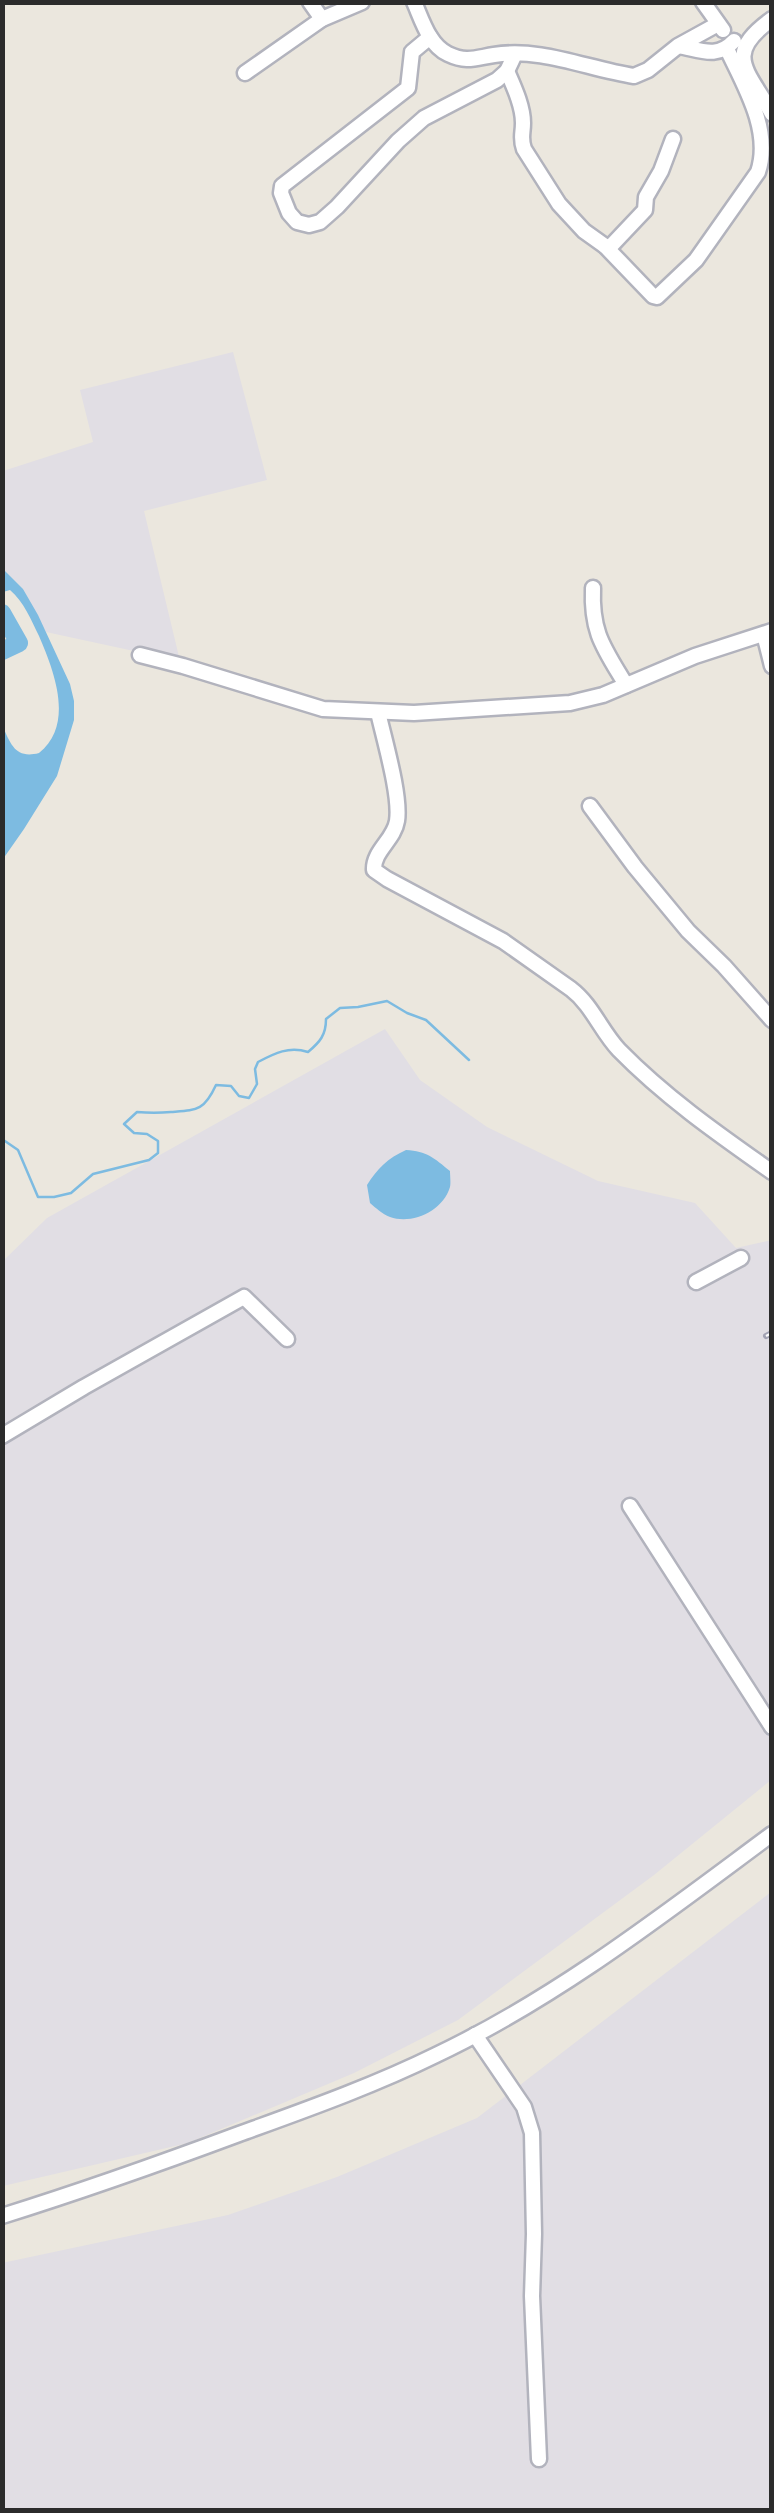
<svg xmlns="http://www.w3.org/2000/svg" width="774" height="2513" font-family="'Public Sans',sans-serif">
<rect width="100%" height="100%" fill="#ebe7de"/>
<g fill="#e1dee4">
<polygon points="233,352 267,480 144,511 180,661 46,632 23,589 3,569 3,471 93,442 80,390"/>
<polygon points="385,1029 420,1080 487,1127 598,1181 695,1203 736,1248 772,1240 771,1780 654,1875 458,2020 354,2073 188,2143 3,2186 3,1261 47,1218"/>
<polygon points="771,1892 771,2510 3,2510 2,2263 228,2215 337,2177 477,2118"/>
</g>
<g fill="#7dbbe1">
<path d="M3,569l20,20 15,26 32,69 4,17v19l-17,56 -33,53 -21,30v-132c8,18 13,32 36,26 36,-29 15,-82 0,-117 -8,-16 -15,-34 -29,-46l-7,2z"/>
<path d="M406,1150c21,1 28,8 44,21 0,4 1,13 0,16 -7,24 -38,38 -60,30 -8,-3 -14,-9 -20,-14l-3,-18c10,-16 21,-27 39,-35z"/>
</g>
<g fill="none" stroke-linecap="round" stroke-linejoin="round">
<path stroke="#7dbbe1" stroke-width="2.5" d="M2,1139l16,11 20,47h16l17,-4 22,-19 56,-14 9,-7v-12l-11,-7 -13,-1 -10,-9 13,-12c12,1 22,1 34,0 26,-2 33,-1 45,-27l15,1 8,10 10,2 8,-14 -2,-15 3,-7c17,-9 31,-16 50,-10 12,-10 18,-17 18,-33l14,-11 18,-1 29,-6 20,12 19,7 43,40"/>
<polyline stroke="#7dbbe1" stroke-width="18" points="2,613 19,643 2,651"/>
<g stroke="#b2b3bd" stroke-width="19">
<g id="minor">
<polyline points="310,2 322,19"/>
<path d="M414,2c8,18 15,43 34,52 19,9 27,4 46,1 46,-8 94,14 140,21l14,-6 30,-24 40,-22"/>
<polyline points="703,2 723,30"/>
<path d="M772,19c-50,36 -24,51 0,95"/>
<polyline points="430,37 412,52 408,88 282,186 281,193 289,213 297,222 309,225 320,222 337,207 398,141 424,118 497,80 507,71 515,54"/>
<path d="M679,46c22,4 38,13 55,-5"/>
<path d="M507,71c7,16 16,35 16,52 0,11 -3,15 1,26l35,55 25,27 21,15 48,50 4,1 39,-37 62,-88c14,-41 -14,-87 -31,-123"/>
<polyline points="245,73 322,19 362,2"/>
<polyline points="605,246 610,247 645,210 646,197 661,171 673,139"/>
<path d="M593,588c-2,45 11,60 33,97"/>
<polyline points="764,634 772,666"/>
<polyline points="140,655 183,666 323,709 414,713 570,703 603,695 695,656 772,631"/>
<path d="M378,712c6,27 23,84 19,109 -3,19 -24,30 -23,49l13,9 116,62 68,48c21,16 30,42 48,61 46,47 99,84 153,122"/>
<polyline points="590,806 635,867 688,931 724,966 772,1020"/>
<polyline points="696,1282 741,1258"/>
<polyline points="2,1436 84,1387 244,1297 287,1339"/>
<polyline points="630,1506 772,1727"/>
<polyline points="475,2035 524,2107 532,2133 534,2234 532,2296 539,2459"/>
<path d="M2,2216c80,-25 159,-53 237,-82 66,-24 134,-48 197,-79 122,-58 228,-141 336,-221"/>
</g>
</g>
<use href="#minor" stroke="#fff" stroke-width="14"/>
<g stroke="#a2a2b3" stroke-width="6">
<polyline id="rail" points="766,1336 772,1333"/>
</g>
<use href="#rail" stroke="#fff" stroke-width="2.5" stroke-dasharray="8" stroke-linecap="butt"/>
</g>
<rect width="774" height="2513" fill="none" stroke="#2b2b2b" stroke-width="10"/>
</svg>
